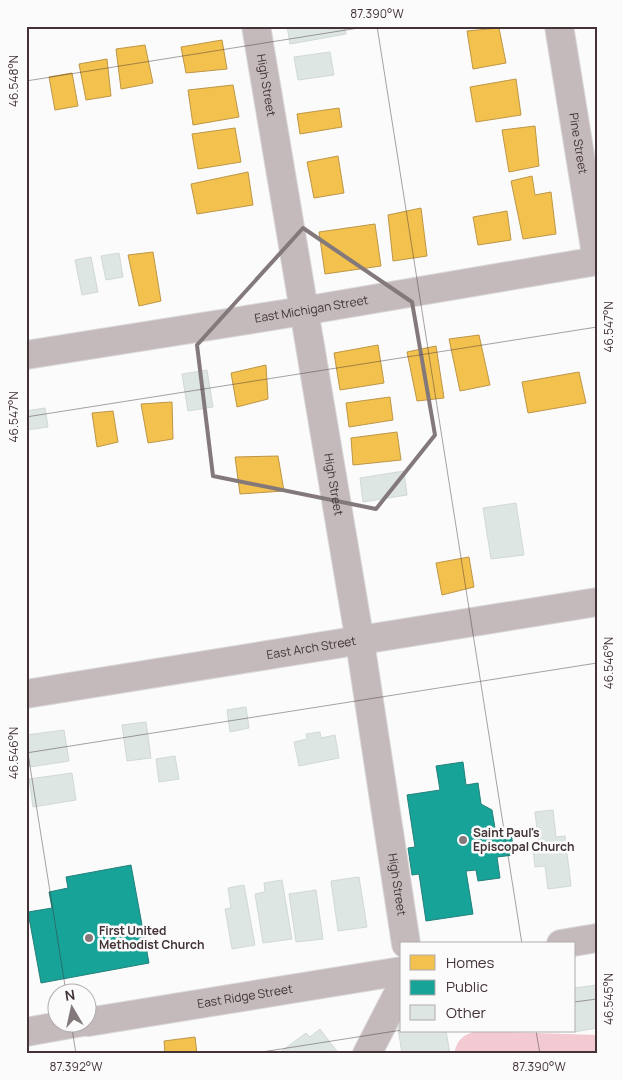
<svg xmlns="http://www.w3.org/2000/svg" width="623" height="1080" font-family="Manrope,sans-serif">
<rect width="100%" height="100%" fill="#fbfbfb"/>
<path fill="#f3cad2" d="M477,1031l120,4v19h-143c3,-15 9,-19 23,-23z"/>
<g fill="#f2c14e" stroke="#be9647">
<polygon points="499,28 506,63 473,69 467,31"/>
<polygon points="222,40 227,69 186,73 181,47"/>
<polygon points="145,45 153,83 121,89 116,49"/>
<polygon points="107,59 111,96 86,100 79,64"/>
<polygon points="72,73 78,106 55,110 49,77"/>
<polygon points="516,79 521,115 476,122 470,87"/>
<polygon points="233,85 239,117 193,125 188,90"/>
<polygon points="339,108 342,127 300,134 297,114"/>
<polygon points="535,126 539,166 509,172 502,130"/>
<polygon points="235,128 241,162 198,169 192,134"/>
<polygon points="338,156 344,193 314,198 307,162"/>
<polygon points="248,172 253,205 197,214 191,184"/>
<polygon points="532,176 535,195 551,192 556,234 523,239 511,181"/>
<polygon points="421,208 427,256 393,261 388,215"/>
<polygon points="507,211 511,240 478,245 473,217"/>
<polygon points="375,224 381,266 325,274 319,232"/>
<polygon points="153,252 161,301 139,306 128,255"/>
<polygon points="479,335 490,385 460,391 449,339"/>
<polygon points="378,345 384,383 340,390 334,353"/>
<polygon points="436,346 444,398 417,401 407,352"/>
<polygon points="266,365 268,399 237,407 231,373"/>
<polygon points="579,372 586,403 528,413 522,382"/>
<polygon points="390,397 393,420 349,427 346,403"/>
<polygon points="172,402 173,439 148,443 141,404"/>
<polygon points="113,411 118,442 97,447 92,413"/>
<polygon points="397,432 401,460 353,465 351,438"/>
<polygon points="278,456 284,491 240,494 235,457"/>
<polygon points="469,557 474,587 442,595 436,563"/>
<polygon points="195,1037 197,1054 165,1054 164,1041"/>
</g>
<g fill="#17a398" stroke="#24817b">
<polygon points="463,762 466,785 478,783 481,804 492,810 496,834 511,831 514,855 497,857 500,878 478,881 476,870 466,871 473,914 426,921 419,874 412,875 408,848 415,847 407,795 440,790 436,766"/>
<polygon points="131,865 149,963 41,983 28,912 52,908 49,892 68,888 66,877"/>
</g>
<g fill="#dee6e4" stroke="#d1d9d7">
<polygon points="287,26 345,26 346,34 290,44"/>
<polygon points="330,52 334,75 298,80 294,57"/>
<polygon points="119,253 123,277 106,280 101,256"/>
<polygon points="91,257 98,292 82,295 75,260"/>
<polygon points="207,370 213,407 188,411 182,374"/>
<polygon points="45,408 48,427 26,430 26,411"/>
<polygon points="404,471 407,495 363,502 360,478"/>
<polygon points="516,503 524,555 491,559 483,508"/>
<polygon points="246,707 249,728 230,732 227,710"/>
<polygon points="146,722 151,758 127,761 122,725"/>
<polygon points="64,730 69,761 30,767 26,735"/>
<polygon points="320,732 321,738 335,735 339,758 299,766 294,742 307,739 306,734"/>
<polygon points="175,756 179,779 159,782 156,759"/>
<polygon points="72,773 76,800 33,807 29,779"/>
<polygon points="553,810 556,837 565,836 571,886 548,889 545,866 535,867 533,849 539,848 535,812"/>
<polygon points="359,877 367,927 338,931 331,881"/>
<polygon points="282,880 292,939 263,943 255,894 265,892 264,883"/>
<polygon points="244,885 255,945 232,949 225,909 231,908 228,888"/>
<polygon points="316,890 323,939 296,942 289,894"/>
<polygon points="597,985 597,1028 574,1032 574,988"/>
<polygon points="402,1020 402,1031 446,1031 450,1054 402,1054 397,1021"/>
<polygon points="320,1029 339,1054 279,1053 306,1033 310,1037"/>
</g>
<g fill="none" stroke-linecap="round" stroke-linejoin="round">
<g stroke="#dad7d8" stroke-width="30">
<g id="minor">
<path id="s1" d="M256,26l104,616 46,302"/>
<path id="s2" d="M559,26l38,234"/>
<path id="s3" d="M26,355l277,-44 294,-50"/>
<path id="s4" d="M26,694l571,-92"/>
<polyline points="561,944 597,938"/>
<path id="s5" d="M88,1022l314,-51"/>
<polyline points="26,1032 82,1022"/>
<polyline points="367,1054 402,986"/>
</g>
</g>
<use href="#minor" stroke="#c4babb" stroke-width="28"/>
</g>
<path fill="none" stroke="#83797b" stroke-width="4" stroke-linejoin="round" d="M303,228l109,74 23,133 -59,74 -163,-33 -16,-131z"/>
<path fill="none" stroke="#433336" stroke-width="1" stroke-opacity="0.45" d="M377,26l145,918M26,81l345,-55M26,417l571,-90M26,741l40,251M26,753l571,-90M574,1002l23,-3M71,1022l5,32M536,1031l4,23M249,1054l153,-24"/>
<g fill="#83797b" stroke="#fbfbfb" stroke-width="2">
<circle cx="463" cy="840" r="5"/>
<circle cx="89" cy="938" r="5"/>
</g>
<g text-anchor="middle" stroke-width="5" stroke-linejoin="round" paint-order="stroke">
<g font-size="12" fill="#433336" stroke="#fbfbfb">
<text dy="4" stroke="none"><textPath href="#s1" startOffset="60">High Street</textPath></text>
<text dy="4" stroke="none"><textPath href="#s2" startOffset="119">Pine Street</textPath></text>
<text dy="4" stroke="none"><textPath href="#s3" startOffset="289">East Michigan Street</textPath></text>
<text dy="4" stroke="none"><textPath href="#s1" startOffset="465">High Street</textPath></text>
<text dy="4" stroke="none"><textPath href="#s4" startOffset="289">East Arch Street</textPath></text>
<text dy="4" stroke="none"><textPath href="#s1" startOffset="870">High Street</textPath></text>
<text dy="4" stroke="none"><textPath href="#s5" startOffset="159">East Ridge Street</textPath></text>
</g>
<g font-size="12" font-weight="bold" fill="#433336" stroke="#fbfbfb" text-anchor="start">
<text x="473" y="837">Saint Paul's<tspan x="473" dy="14">Episcopal Church</tspan></text>
<text x="99" y="935">First United<tspan x="99" dy="14">Methodist Church</tspan></text>
</g>
</g>
<rect width="623" height="1080" fill="none" stroke="#fbfbfb" stroke-width="55"/>
<rect x="400" y="942" width="175" height="90" fill="#fbfbfb" stroke="#b1abac"/>
<rect x="410" y="955" width="25" height="15" fill="#f2c14e" stroke="#b1abac"/>
<text x="446" y="968" font-size="15" fill="#433336">Homes</text>
<rect x="410" y="980" width="25" height="15" fill="#17a398" stroke="#b1abac"/>
<text x="446" y="992" font-size="15" fill="#433336">Public</text>
<rect x="410" y="1005" width="25" height="15" fill="#dee6e4" stroke="#b1abac"/>
<text x="446" y="1018" font-size="15" fill="#433336">Other</text>
<g transform="translate(72 1008) rotate(351)"><circle r="24" fill="#fbfbfb" stroke="#b1abac"/>
<path d="M0-4L9 19L0 12L-9 19Z" fill="#83797b"/>
<text y="-8" font-size="14" font-weight="bold" text-anchor="middle" fill="#433336">N</text>
</g>
<rect x="28" y="28" width="568" height="1024" fill="none" stroke="#433336" stroke-width="2"/>
<g font-size="12" text-anchor="middle" fill="#433336">
<text x="377" y="18">87.390°W</text>
<text transform="translate(14 81) rotate(-90)" y="4">46.548°N</text>
<text transform="translate(609 327) rotate(-90)" y="4">46.547°N</text>
<text transform="translate(14 417) rotate(-90)" y="4">46.547°N</text>
<text transform="translate(609 663) rotate(-90)" y="4">46.546°N</text>
<text transform="translate(14 753) rotate(-90)" y="4">46.546°N</text>
<text transform="translate(609 999) rotate(-90)" y="4">46.545°N</text>
<text x="76" y="1071">87.392°W</text>
<text x="539" y="1071">87.390°W</text>
</g>
</svg>
